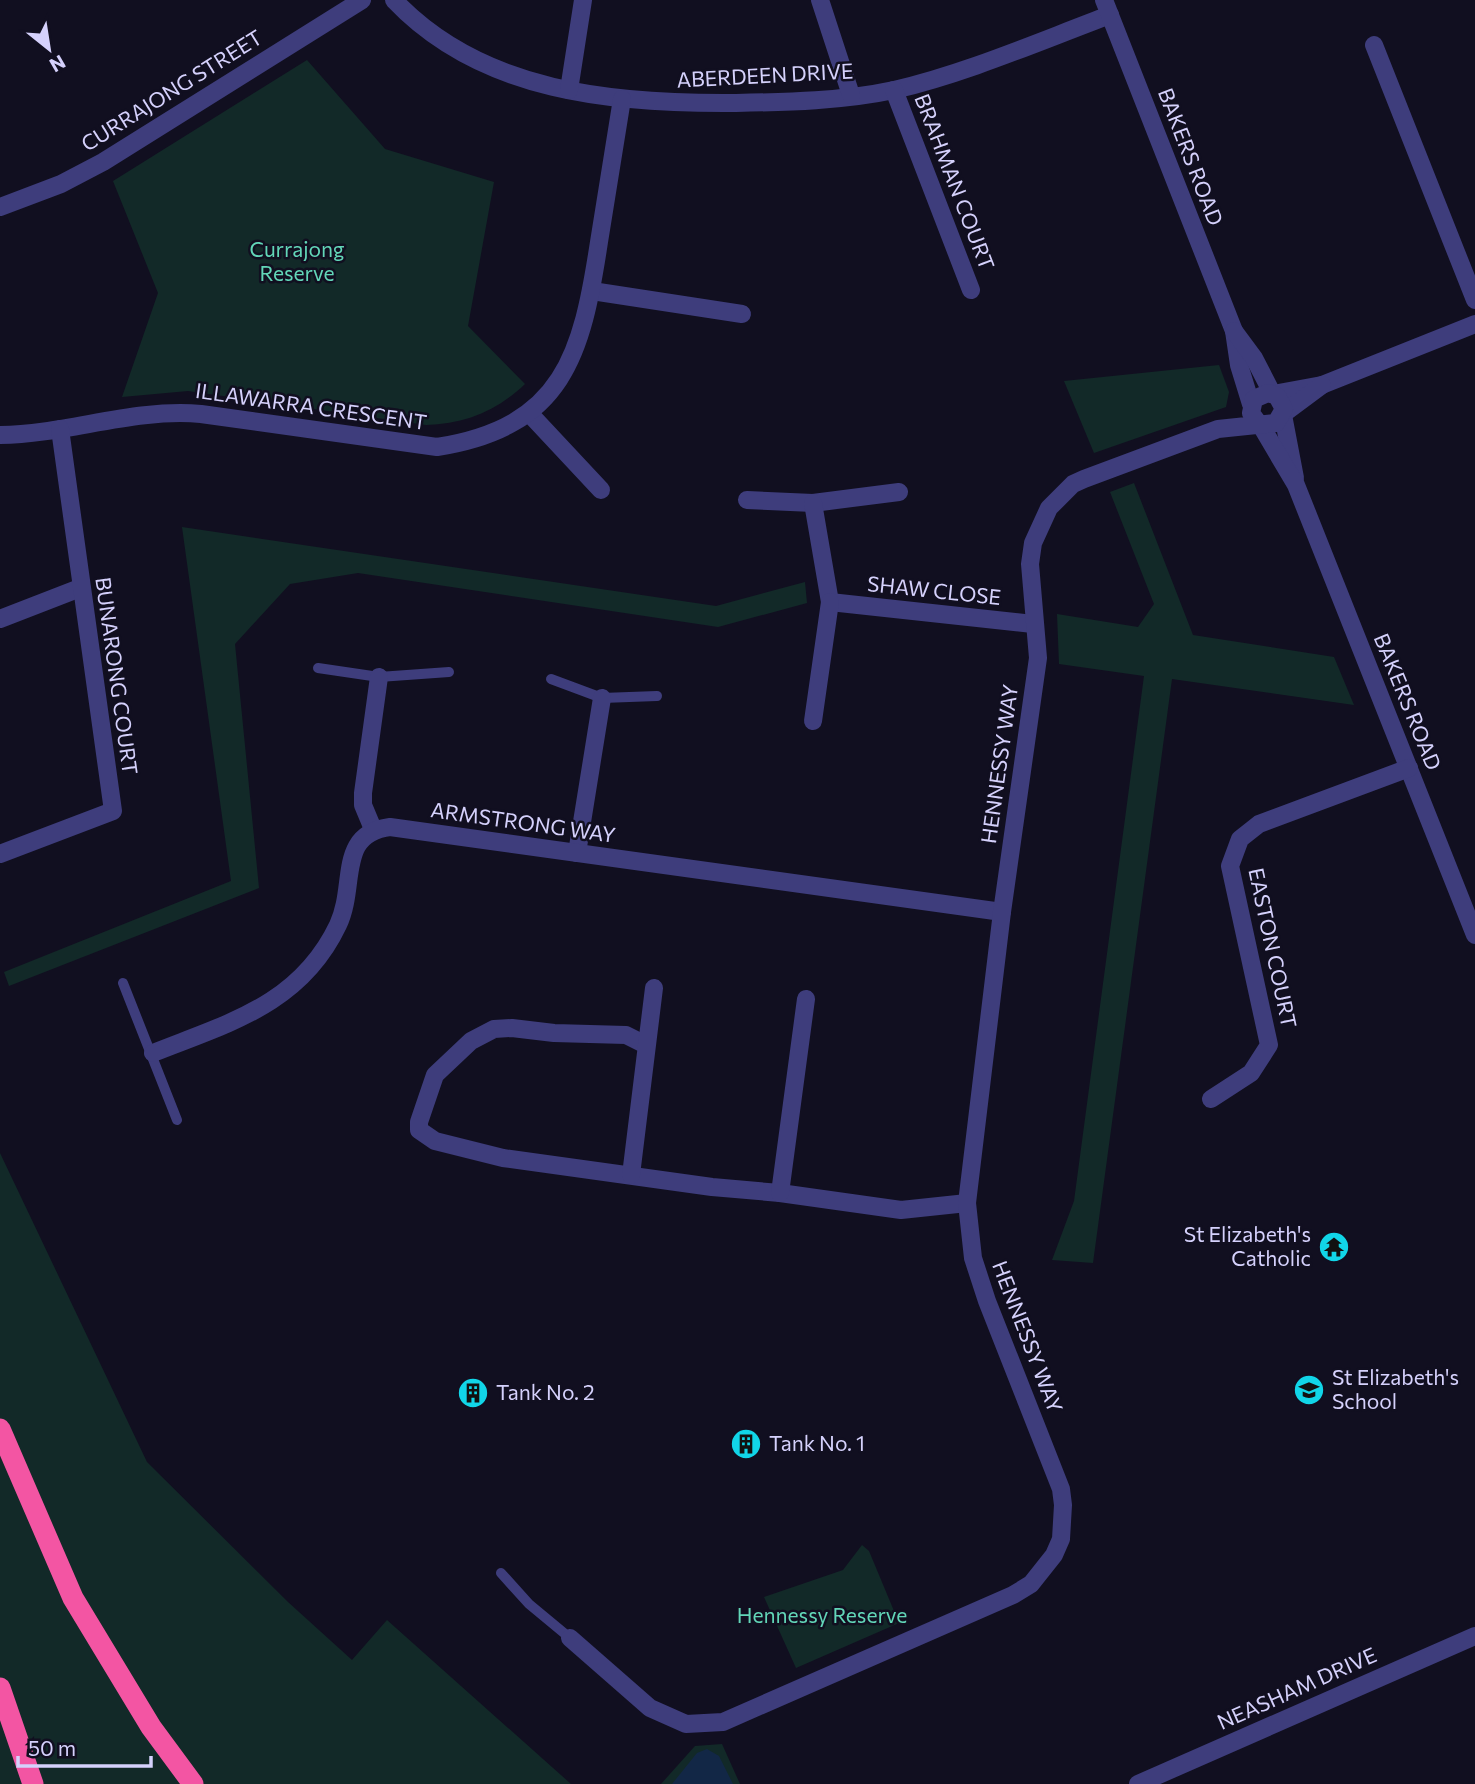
<svg xmlns="http://www.w3.org/2000/svg" width="1475" height="1784" font-family="Commissioner,sans-serif">
<rect width="100%" height="100%" fill="#110f20"/>
<g fill="#122928">
<path d="M307,60l78,89 109,33 -26,144 57,58c-28,27 -60,40 -99,41l-238,-34 -66,6 36,-104 -45,-112z"/>
<polygon points="1219,365 1229,392 1226,407 1094,453 1064,381"/>
<polygon points="1134,483 1193,635 1334,657 1354,705 1172,679 1093,1263 1052,1260 1074,1201 1144,676 1059,664 1057,614 1138,627 1154,604 1110,492"/>
<polygon points="182,527 716,606 805,582 807,603 718,627 358,573 290,584 235,644 259,888 9,986 4,972 231,881"/>
<polygon points="0,1153 147,1462 288,1602 352,1660 387,1620 571,1784 0,1784"/>
<polygon points="862,1545 869,1551 899,1623 796,1668 764,1597 843,1570"/>
<polygon points="722,1744 740,1784 661,1784 695,1746"/>
</g>
<polygon fill="#122746" points="707,1749 719,1756 733,1784 672,1784 697,1753"/>
<g fill="none" stroke-linecap="round" stroke-linejoin="round">
<g stroke="#3e3d7c" stroke-width="10">
<polyline points="318,668 379,677 449,672"/>
<polyline points="551,679 602,698 657,696"/>
<polyline points="123,983 177,1120"/>
<polyline points="501,1573 529,1604 570,1638"/>
</g>
<g stroke="#3e3d7c" stroke-width="18">
<path d="M394,0c88,93 221,104 341,103 52,-1 108,-2 159,-13 73,-17 146,-49 216,-75"/>
<polyline points="820,0 851,95"/>
<polyline points="1104,0 1234,331 1239,365 1251,404"/>
<polyline points="1374,45 1475,300"/>
<polyline points="569,90 583,0"/>
<polyline points="894,90 971,290"/>
<polyline points="0,207 61,184 103,162 362,0"/>
<polyline points="592,291 742,314"/>
<polyline points="1234,331 1254,358 1272,393"/>
<polyline points="1273,394 1322,385 1475,324"/>
<polyline points="529,413 601,490"/>
<polyline points="1283,414 1322,385"/>
<polyline points="1283,415 1295,478"/>
<polyline points="1260,424 1296,485 1475,935"/>
<path d="M0,435c68,-1 133,-27 201,-21l236,33c127,-20 145,-93 162,-205 8,-47 15,-95 23,-143"/>
<polyline points="747,500 813,503 899,492"/>
<polyline points="813,503 830,602 1033,624"/>
<polyline points="0,619 80,588"/>
<polyline points="813,721 830,602"/>
<polyline points="373,829 363,805 363,793 379,677"/>
<polyline points="577,853 602,698"/>
<polyline points="0,854 113,811 60,429"/>
<polyline points="646,1045 626,1035 554,1033 512,1028 494,1029 471,1041 435,1075 419,1122 419,1130 435,1141 503,1158 712,1187 780,1193 901,1210 967,1203"/>
<path d="M153,1053c75,-30 147,-48 185,-128 19,-40 -2,-91 52,-98l612,85"/>
<polyline points="1211,1099 1251,1073 1269,1045 1230,866 1240,839 1259,824 1409,768"/>
<polyline points="631,1175 654,988"/>
<polyline points="780,1193 806,999"/>
<polyline points="570,1638 650,1708 686,1724 723,1722 1013,1595 1031,1584 1054,1555 1061,1539 1063,1505 1061,1489 987,1301 973,1258 967,1203 1002,912 1038,658 1030,564 1033,543 1049,508 1073,484 1084,479 1218,429 1276,423 1284,409 1277,396 1268,393 1254,399 1251,413 1259,424"/>
<polyline points="1138,1784 1475,1636"/>
</g>
<g stroke="#f355a3" stroke-width="21">
<polyline points="0,1429 73,1598 151,1727 193,1784"/>
<polyline points="0,1688 33,1784"/>
</g>
</g>
<defs>
<g id="temple-disc" transform="scale(1.575)"><circle r="9.5" fill="#11d5e8" stroke="#110f20"/><path d="M0-6L5-2H3V0L6.5 2.5H4V6H1.5V3h-3V6H-4V2.5H-6.5L-3 0V-2H-5Z" fill="#111"/></g>
<g id="school-disc" transform="scale(1.575)"><circle r="9.5" fill="#11d5e8" stroke="#110f20"/><path d="M0-5L7-2L0 1L-7-2ZM-4 1L0 2.5L4 1V4Q0 6-4 4Z" fill="#111"/></g>
<g id="building-disc" transform="scale(1.575)"><circle r="9.5" fill="#11d5e8" stroke="#110f20"/><path d="M-4-6H4V6H1V3H-1V6H-4ZM-2.5-4.3h1.7v1.8h-1.7ZM.8-4.3h1.7v1.8H.8ZM-2.5-1h1.7V.8h-1.7ZM.8-1h1.7V.8H.8Z" fill="#111"/></g>
</defs>
<g fill-rule="evenodd">
<use href="#temple-disc" x="1334" y="1247"/>
<use href="#school-disc" x="1309" y="1390"/>
<use href="#building-disc" x="473" y="1393"/>
<use href="#building-disc" x="746" y="1444"/>
</g>
<g text-anchor="middle" stroke-width="5" stroke-linejoin="round" paint-order="stroke">
<g font-size="21" fill="#d5d1fc" stroke="#110f20">
<text transform="translate(765 76) rotate(-3)" y="7">ABERDEEN DRIVE</text>
<text transform="translate(172 91) rotate(-32)" y="7">CURRAJONG STREET</text>
<text transform="translate(1190 157) rotate(69)" y="7">BAKERS ROAD</text>
<text transform="translate(954 182) rotate(69)" y="7">BRAHMAN COURT</text>
<text transform="translate(311 407) rotate(8)" y="7">ILLAWARRA CRESCENT</text>
<text transform="translate(934 591) rotate(6)" y="7">SHAW CLOSE</text>
<text transform="translate(116 676) rotate(82)" y="7">BUNARONG COURT</text>
<text transform="translate(1407 702) rotate(68)" y="7">BAKERS ROAD</text>
<text transform="translate(1000 764) rotate(-82)" y="7">HENNESSY WAY</text>
<text transform="translate(523 823) rotate(8)" y="7">ARMSTRONG WAY</text>
<text transform="translate(1272 948) rotate(78)" y="7">EASTON COURT</text>
<text transform="translate(1027 1337) rotate(69)" y="7">HENNESSY WAY</text>
<text transform="translate(1297 1689) rotate(-24)" y="7">NEASHAM DRIVE</text>
</g>
<g font-size="21" fill="#62d6b8" stroke="#110f20">
<text x="297" y="257">Currajong<tspan x="297" dy="24">Reserve</tspan></text>
<text x="822" y="1623">Hennessy Reserve</text>
</g>
<g font-size="21" fill="#d5d1fc" stroke="#110f20" text-anchor="start">
<text x="1311" y="1242" text-anchor="end">St Elizabeth's<tspan x="1311" dy="24">Catholic</tspan></text>
<text x="1332" y="1385">St Elizabeth's<tspan x="1332" dy="24">School</tspan></text>
<text x="496" y="1400">Tank No. 2</text>
<text x="769" y="1451">Tank No. 1</text>
</g>
</g>
<g transform="translate(49 49) rotate(150)" stroke="#110f20" stroke-width="5" paint-order="stroke">
<path d="M0-5L12 26L0 18L-12 26Z" fill="#d5d1fc"/>
<text y="-10" font-size="19" font-weight="bold" text-anchor="middle" fill="#d5d1fc">N</text>
</g>
<path d="M18 1756v10h133v-10" fill="none" stroke="#d5d1fc" stroke-width="3.5"/>
<text x="28" y="1756" font-size="21" fill="#d5d1fc" stroke="#110f20" stroke-width="5" paint-order="stroke">50 m</text>
</svg>
